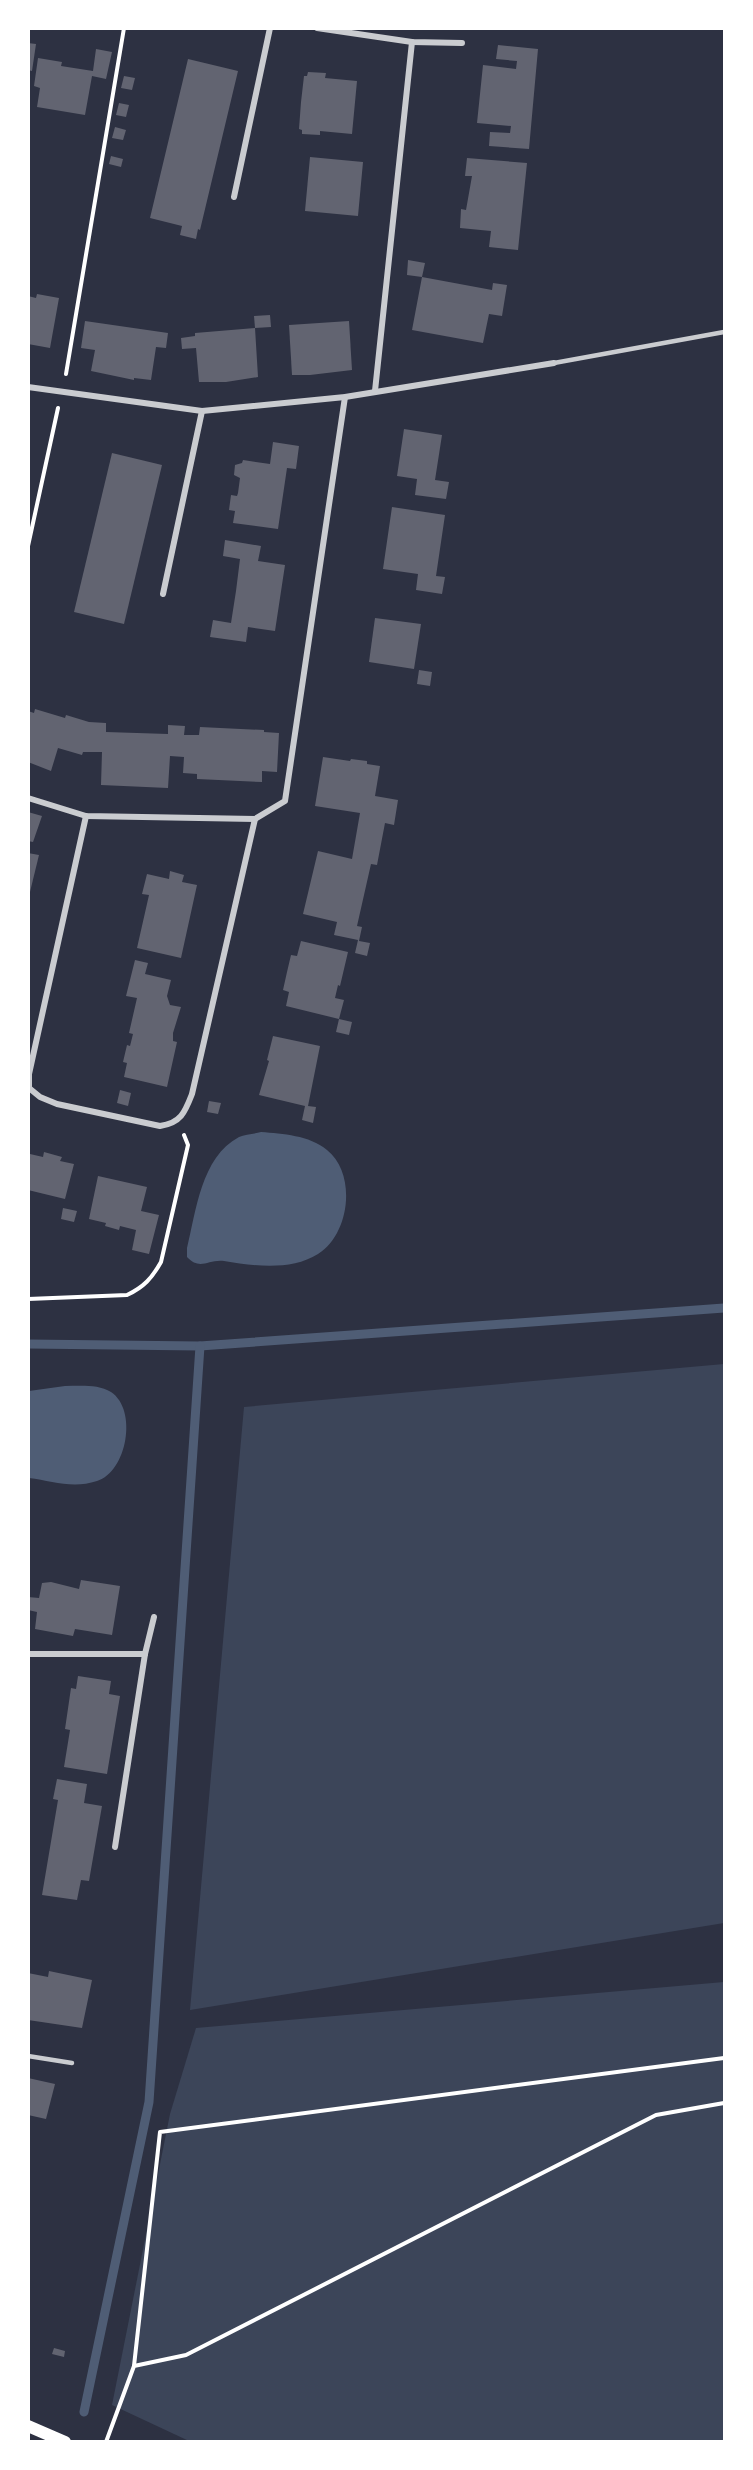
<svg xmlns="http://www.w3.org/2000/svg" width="753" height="2470" font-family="Jost,sans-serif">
<rect width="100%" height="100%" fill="#2d3142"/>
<g fill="#3c4559">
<polygon points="724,1364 724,1923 190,2010 244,1407"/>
<polygon points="724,1982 724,2441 189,2441 112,2405 170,2114 196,2028"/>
</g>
<g fill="#4f5d75">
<path d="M261,1132c22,2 48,3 66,18 30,24 23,84 -9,104 -27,17 -64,12 -94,7 -16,-2 -24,10 -37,-4v-9c9,-36 14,-91 52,-111 6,-3 16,-3 22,-5z"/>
<path d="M65,1386c15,0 33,-2 46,6 27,18 16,80 -14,89 -24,8 -45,0 -68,-3v-87z"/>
</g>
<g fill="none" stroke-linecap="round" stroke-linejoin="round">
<g stroke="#4f5d75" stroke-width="9">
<polyline points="28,1344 200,1346 724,1308"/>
<polyline points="84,2412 149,2102 200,1346"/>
</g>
</g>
<g fill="#626471">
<polygon points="28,43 36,44 32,71 28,70"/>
<polygon points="498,45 538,49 529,149 489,146 490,132 510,133 511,126 477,123 483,65 516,69 517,61 496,59"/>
<polygon points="96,49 112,52 106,79 92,76 85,115 37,107 40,88 34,86 38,58 62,62 61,66 93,71"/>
<polygon points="188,59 238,71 200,230 198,229 196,239 180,235 182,226 150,218"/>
<polygon points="308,72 326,73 325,78 357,81 352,134 320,131 320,135 302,134 302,130 299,129 301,102 304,76 307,76"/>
<polygon points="124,76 135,78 132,90 121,88"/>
<polygon points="119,103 129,105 126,117 116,115"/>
<polygon points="115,127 126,130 123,140 112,138"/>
<polygon points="111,156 123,159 121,167 109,164"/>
<polygon points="310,157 363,162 358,216 305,211"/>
<polygon points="467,158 527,163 518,250 489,247 491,231 460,228 461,209 466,210 472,176 465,176"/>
<polygon points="408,260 425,263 422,277 407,275"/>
<polygon points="422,277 492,290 493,283 507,285 502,316 489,314 483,343 412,330"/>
<polygon points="37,294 59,298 50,348 28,344 28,296 36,298"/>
<polygon points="270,315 271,327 255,328 254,316"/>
<polygon points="85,321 168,333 166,348 156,347 151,380 134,378 134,380 91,371 95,350 81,348"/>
<polygon points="349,321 352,370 310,375 292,375 289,325"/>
<polygon points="255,328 258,377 226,382 199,382 196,348 182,349 181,338 195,336 195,333"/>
<polygon points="404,429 442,435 435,480 449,482 446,499 415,495 417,479 397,476"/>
<polygon points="273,442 299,446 296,469 287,468 278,529 233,523 235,511 229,510 231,495 237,496 238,493 240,478 234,475 235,465 242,463 243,460 270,464"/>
<polygon points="112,453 162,465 124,624 74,612"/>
<polygon points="392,507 445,515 436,576 445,577 442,594 416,590 418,574 383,569"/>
<polygon points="225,540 261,546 258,561 285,565 275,631 248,627 246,642 210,637 213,620 231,623 236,591 240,559 223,556"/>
<polygon points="375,618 421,624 414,669 369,662"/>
<polygon points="419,670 432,672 430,686 417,684"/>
<polygon points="35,709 65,718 66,715 89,722 106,723 106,732 168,734 168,725 185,726 184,735 199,735 200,727 264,730 264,732 279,733 277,772 262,771 262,782 197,779 197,774 183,773 184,757 170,756 168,788 101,785 102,752 83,752 82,755 58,748 51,771 28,762 28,711 34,713"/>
<polygon points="323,757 350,761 351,759 367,761 367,764 380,766 375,796 398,800 394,825 385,823 377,865 371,864 357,926 362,927 359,941 370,943 367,956 355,953 358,940 334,935 337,922 303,914 318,851 352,859 360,813 315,806"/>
<polygon points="28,812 42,816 33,842 28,841"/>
<polygon points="28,853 39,855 29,896 28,896"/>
<polygon points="170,871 184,875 182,882 197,885 181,958 137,948 149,895 142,894 147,874 169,879"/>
<polygon points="301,941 348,952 340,986 338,985 335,998 344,1000 339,1019 352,1022 349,1035 336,1032 339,1019 286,1006 289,992 283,990 287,972 291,955 297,956"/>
<polygon points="135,960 148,963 145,974 171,980 167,996 170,1005 181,1007 173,1033 173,1041 177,1042 167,1087 124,1077 127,1063 123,1062 127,1045 130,1046 133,1034 129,1033 137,998 126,996"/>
<polygon points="273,1036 320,1046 308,1106 316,1107 313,1123 302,1120 305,1106 259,1095 269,1061 267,1060"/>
<polygon points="120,1090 131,1093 128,1106 117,1103"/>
<polygon points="209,1101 221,1103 218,1114 207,1112"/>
<polygon points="44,1152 62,1157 60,1161 74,1164 65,1199 28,1190 30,1154 43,1157"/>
<polygon points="98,1176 147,1187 141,1211 159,1215 149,1254 132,1250 136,1230 120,1226 119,1230 105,1226 106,1223 89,1219"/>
<polygon points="63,1208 77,1211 74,1222 61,1219"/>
<polygon points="81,1580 120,1586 112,1635 75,1629 73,1636 35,1629 37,1612 28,1610 28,1597 39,1598 42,1583 51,1582 79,1589"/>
<polygon points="78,1676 111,1681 109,1694 120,1696 107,1774 64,1767 70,1730 65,1729 71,1688 76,1689"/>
<polygon points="57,1779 87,1784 84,1803 102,1806 89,1881 81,1880 77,1900 42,1895 58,1800 53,1799"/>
<polygon points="49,1971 92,1980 82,2028 28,2020 28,1973 48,1977"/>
<polygon points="28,2078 55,2084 46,2119 28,2115"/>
<polygon points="54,2348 65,2351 64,2357 52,2354"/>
</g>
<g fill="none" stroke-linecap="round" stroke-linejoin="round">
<g stroke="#fff" stroke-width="4">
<polyline points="66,374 124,28"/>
<polyline points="28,546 58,408"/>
<path d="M28,1299l99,-4c17,-8 25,-17 34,-33l27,-117 -4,-10"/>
<polyline points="134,2366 160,2132 724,2058"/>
<polyline points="106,2442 134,2366 186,2355 656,2115 724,2103"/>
</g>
<g stroke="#caccd0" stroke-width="4.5">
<polyline points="554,363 724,332"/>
<polyline points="28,2056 72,2063"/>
</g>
<g stroke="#caccd0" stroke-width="6">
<polyline points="317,28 412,42 462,43"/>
<polyline points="234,197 270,28"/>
<polyline points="28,387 202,411 345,397 554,363"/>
<polyline points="375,391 412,42"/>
<polyline points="163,594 202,411"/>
<polyline points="28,798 86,816 255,819 285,801 345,397"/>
<path d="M86,816l-57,258v14l11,9 17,7 103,22c21,-3 25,-14 32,-32l63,-275"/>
<polyline points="28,1654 145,1654"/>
<polyline points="115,1847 145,1654 154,1617"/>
</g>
<polyline stroke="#fff" stroke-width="12" points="28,2426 65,2442"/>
</g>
<rect width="753" height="2470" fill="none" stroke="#ffffff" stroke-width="60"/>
</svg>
